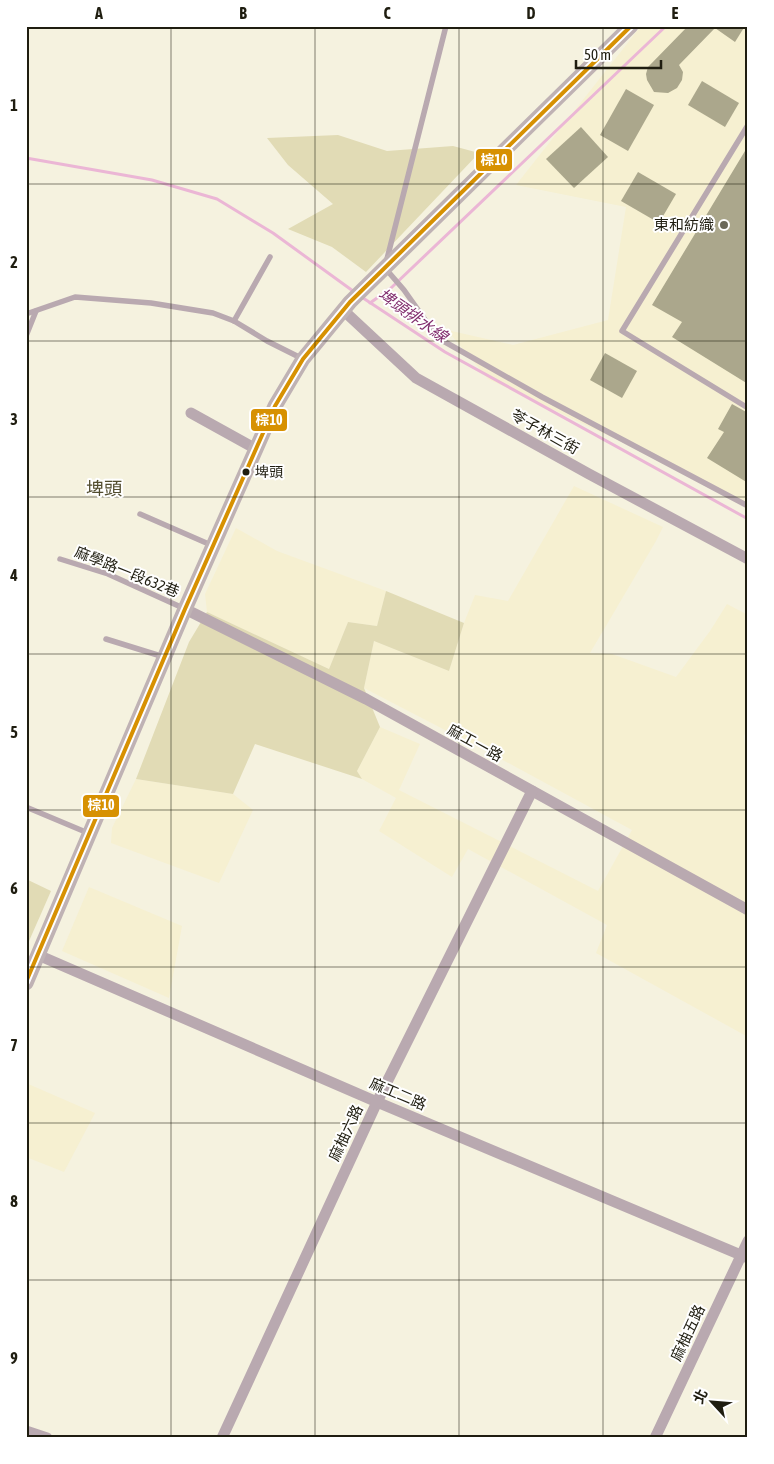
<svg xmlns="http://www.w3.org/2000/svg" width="774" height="1464" font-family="'Asap Condensed','Noto Sans TC',sans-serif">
<rect width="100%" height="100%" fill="#f5f2df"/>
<g fill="#f6f0d1">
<polygon points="641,26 748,26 748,504 709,483 488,379 447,330 513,345 608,320 626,207 516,185"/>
<polygon points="574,486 663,527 656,541 590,653 612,654 676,677 710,631 727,604 748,615 748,727 744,736 746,757 748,758 748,1037 596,953 607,925 468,849 452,877 379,831 396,798 362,779 357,771 380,727 420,744 399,790 598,891 632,830 499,758 364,688 374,641 449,671 464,623 475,595 508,601"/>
<polygon points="236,528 277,551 386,591 377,626 348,622 329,669 207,612 205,594"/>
<polygon points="136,779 233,794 253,810 219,883 111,843 112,828"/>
<polygon points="89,887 182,926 169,998 62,951"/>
<polygon points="26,1083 95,1113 64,1172 26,1157"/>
</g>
<g fill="#e1dbb5">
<polygon points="338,135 387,151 453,146 479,153 366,272 332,247 288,229 333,204 288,165 267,138"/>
<polygon points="386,591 464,623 449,671 374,641 364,688 380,727 357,771 362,779 255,744 233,794 136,779 189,642 207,612 329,669 348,622 377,626"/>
<polygon points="26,879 51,891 26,948"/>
</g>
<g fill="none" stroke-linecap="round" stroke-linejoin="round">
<g stroke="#ebb6d5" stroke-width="3">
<polyline points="26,158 152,180 217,199 273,233 353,291"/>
<polyline points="360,296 445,352 748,519"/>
<polyline points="370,303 391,288 666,26"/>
</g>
</g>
<g fill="#aba78c">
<polygon points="688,26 745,26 735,42 715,28 679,65 683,72 682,80 677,88 668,93 654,92 647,80 646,74 648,67"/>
<polygon points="702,81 739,103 725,127 688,105"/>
<polygon points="626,89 654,105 628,151 600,135"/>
<polygon points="581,127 608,157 574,188 546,159"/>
<polygon points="748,146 748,384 672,337 682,322 652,305"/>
<polygon points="638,172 676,194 659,223 621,201"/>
<polygon points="605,353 637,371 622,398 590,380"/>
<polygon points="732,404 748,413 748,483 707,458 724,432 718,429"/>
</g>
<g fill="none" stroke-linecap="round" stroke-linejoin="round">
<g stroke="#b9a9b0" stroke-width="5.5">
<polyline points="748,125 622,331 748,408"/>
<polyline points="387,259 446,26"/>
<polyline points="385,268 404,290 438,338 542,397 748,506"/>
<polyline points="26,314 75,297 151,303 213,313 234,321 267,341 301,358"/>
<polyline points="234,321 270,257"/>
<polyline points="26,336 36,311"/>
<polyline points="140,514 211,545"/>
<polyline points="60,559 108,574 183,608"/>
<polyline points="106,639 164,657"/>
<polyline points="26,807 88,833"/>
</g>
<g stroke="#b9a9b0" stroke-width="11">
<polyline points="343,310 416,378 589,474 748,559"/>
<polyline points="191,413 256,449"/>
<polyline points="185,609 366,699 748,910"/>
<polyline points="38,955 377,1102 748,1258"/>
<polyline points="26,1431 47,1438"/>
<polyline points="222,1438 377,1102 532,791"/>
<polyline points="655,1438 748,1241"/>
</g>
<polyline stroke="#bfb2b4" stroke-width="15" points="26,983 185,609 256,449 275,406 303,359 350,302 631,26"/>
<g stroke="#fff" stroke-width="8">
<polyline id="bus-1" points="26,982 185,609 275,406 303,359 350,302 631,26"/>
</g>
<use href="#bus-1" stroke="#d79102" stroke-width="4"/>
</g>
<path fill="none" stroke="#1f1d10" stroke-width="1" stroke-opacity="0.55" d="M171,26v1412M315,26v1412M459,26v1412M603,26v1412M26,184h722M26,341h722M26,497h722M26,654h722M26,810h722M26,967h722M26,1123h722M26,1280h722"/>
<circle fill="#6a6858" stroke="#fff" stroke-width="2" cx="724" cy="225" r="5"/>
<circle fill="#1f1d10" stroke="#fff" stroke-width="2" cx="246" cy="472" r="4.5"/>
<g text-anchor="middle" stroke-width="4" stroke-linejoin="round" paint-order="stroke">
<g font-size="14" fill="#1f1d10" stroke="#fff" text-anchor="start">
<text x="255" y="477">埤頭</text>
</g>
<g font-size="15" fill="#1f1d10" stroke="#fff" text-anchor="end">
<text x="714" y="230">東和紡織</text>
</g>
<g font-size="15" fill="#1f1d10" stroke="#fff">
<text transform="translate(545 432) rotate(29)" y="5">苓子林三街</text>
<text transform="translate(127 572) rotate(22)" y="5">麻學路一段632巷</text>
<text transform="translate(475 743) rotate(29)" y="5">麻工一路</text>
<text transform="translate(398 1094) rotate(23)" y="5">麻工二路</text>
<text transform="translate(346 1133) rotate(-65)" y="5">麻柚六路</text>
<text transform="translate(688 1333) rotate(-65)" y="5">麻柚五路</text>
</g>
<g font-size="16" font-style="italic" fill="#802c6d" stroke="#fff">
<text transform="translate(413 315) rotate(35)" y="6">埤頭排水線</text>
</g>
<g font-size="18" fill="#524d2f" stroke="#fff">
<text x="104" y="495">埤頭</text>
</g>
</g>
<g stroke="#fff" stroke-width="2">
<rect x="475" y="148" width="38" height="24" rx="5" fill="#d79102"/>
<rect x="250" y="408" width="38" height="24" rx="5" fill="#d79102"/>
<rect x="82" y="794" width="38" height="24" rx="5" fill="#d79102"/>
</g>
<g font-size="14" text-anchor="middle" font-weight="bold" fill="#fff">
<text x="494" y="165">棕10</text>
<text x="269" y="425">棕10</text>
<text x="101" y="810">棕10</text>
</g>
<rect width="774" height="1464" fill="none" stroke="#ffffff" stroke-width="55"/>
<g transform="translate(712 1402) rotate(296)" stroke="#ffffff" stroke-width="4" paint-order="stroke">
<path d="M0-4L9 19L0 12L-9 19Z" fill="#1f1d10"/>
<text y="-8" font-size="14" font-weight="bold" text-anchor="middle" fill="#1f1d10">北</text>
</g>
<path d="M576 60v8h85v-8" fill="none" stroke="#1f1d10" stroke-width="2.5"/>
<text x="584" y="60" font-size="15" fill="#1f1d10" stroke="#ffffff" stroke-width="4" paint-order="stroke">50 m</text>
<rect x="28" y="28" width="718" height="1408" fill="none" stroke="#1f1d10" stroke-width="2"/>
<g font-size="16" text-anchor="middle" font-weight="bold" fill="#1f1d10">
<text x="99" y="19">A</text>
<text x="243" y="19">B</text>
<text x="387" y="19">C</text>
<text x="531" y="19">D</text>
<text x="675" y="19">E</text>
<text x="14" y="111">1</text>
<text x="14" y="268">2</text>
<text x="14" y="425">3</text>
<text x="14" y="581">4</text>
<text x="14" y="738">5</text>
<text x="14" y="894">6</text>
<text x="14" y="1051">7</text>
<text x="14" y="1207">8</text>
<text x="14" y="1364">9</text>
</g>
</svg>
